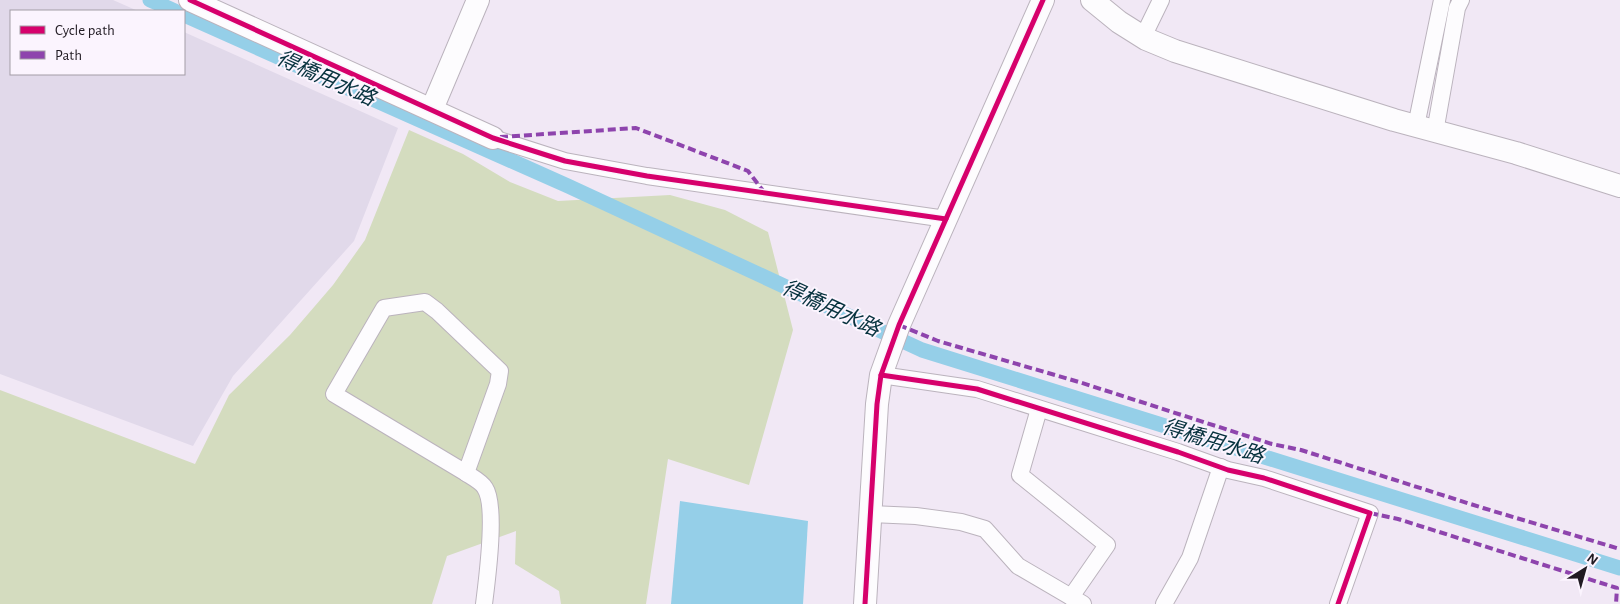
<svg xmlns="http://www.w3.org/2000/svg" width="1620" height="604" font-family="'Alegreya Sans','Noto Sans JP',sans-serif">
<rect width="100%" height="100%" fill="#f1e8f5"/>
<polygon fill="#e1d9ea" points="0,0 113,0 138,11 11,11 11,74 184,74 184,32 398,128 354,241 233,376 193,446 0,374"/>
<polygon fill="#d4dcbf" points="409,130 463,154 510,182 558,201 670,195 725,210 768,232 793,330 749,485 668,459 646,604 561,604 559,591 515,564 516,531 447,556 432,604 0,604 0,390 195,464 229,395 290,335 333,285 365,240"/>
<polygon fill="#95cfe8" points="680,501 808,521 803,604 671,604"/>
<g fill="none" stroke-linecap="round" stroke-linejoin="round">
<g stroke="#95cfe8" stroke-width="15">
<polyline points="150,0 175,11"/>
<polyline points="184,15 568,186 922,350 1620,568"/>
</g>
<g stroke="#bbb3bd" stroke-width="18">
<g id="street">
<polyline points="1143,37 1161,0"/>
<polyline points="1416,126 1442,0"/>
<polyline points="1435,132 1457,8 1461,0"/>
<polyline points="493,138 565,161 647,176 946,219"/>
<polygon points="425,302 437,311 500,371 498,384 466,473 334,394 384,308"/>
<polyline points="881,375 977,389 1178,452 1228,470 1264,478 1370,513 1338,604"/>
<polyline points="1039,409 1020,475 1107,545 1071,597"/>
<path d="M466,473c6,4 16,9 19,15 12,18 2,92 -1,116"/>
<polyline points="871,514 916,516 961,522 985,529 1018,566 1083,604"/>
<polyline points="1164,604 1190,558 1221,467"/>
</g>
</g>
<g stroke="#bbb3bd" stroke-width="24">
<g id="secondary">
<polyline points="190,0 493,138"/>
<polyline points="1092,0 1119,22 1146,39 1175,51 1394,120 1516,153 1620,186"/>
<polyline points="432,109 478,0"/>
<polyline points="865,604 877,404 881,375 899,325 1043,0"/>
</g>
</g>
<use href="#street" stroke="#fdfcfe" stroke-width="16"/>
<use href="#secondary" stroke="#fdfcfe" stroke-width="22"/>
<g stroke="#8e44ad" stroke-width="4" stroke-dasharray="8 4" stroke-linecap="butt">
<polyline points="500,137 636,128 748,171 764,192"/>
<polyline points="899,325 938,341 1079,382 1272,444 1301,450 1483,508 1620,549"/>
<polyline points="1370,513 1398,519 1617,588 1616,604"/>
</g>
<g stroke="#fbf4fe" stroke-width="8">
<g id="cycleway">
<polyline points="190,0 493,138 565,161 647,176 946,219"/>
<polyline points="881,375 977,389 1178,452 1228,470 1264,478 1370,513 1338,604"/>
<polyline points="865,604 877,404 881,375 899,325 1043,0"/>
</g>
</g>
<use href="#cycleway" stroke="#d6006c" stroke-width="5"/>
</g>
<g text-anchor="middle" stroke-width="4" stroke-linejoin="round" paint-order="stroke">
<g font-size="21" font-style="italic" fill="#07323e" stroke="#fbf4fe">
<text transform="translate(326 78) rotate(24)" y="7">得橋用水路</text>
<text transform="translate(831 308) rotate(25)" y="7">得橋用水路</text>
<text transform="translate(1213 441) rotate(17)" y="7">得橋用水路</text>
</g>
</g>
<rect x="10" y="10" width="175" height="65" fill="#fbf4fe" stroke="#a39da6"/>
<rect x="20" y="26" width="25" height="8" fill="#d6006c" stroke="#a39da6"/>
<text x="55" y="35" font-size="15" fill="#201a22">Cycle path</text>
<rect x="20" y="51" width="25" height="8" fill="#8e44ad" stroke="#a39da6"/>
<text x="55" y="60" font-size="15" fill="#201a22">Path</text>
<g transform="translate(1585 569) rotate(37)" stroke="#fbf4fe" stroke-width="4" paint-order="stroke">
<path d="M0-4L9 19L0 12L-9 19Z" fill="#201a22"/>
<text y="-8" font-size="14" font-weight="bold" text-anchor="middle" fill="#201a22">N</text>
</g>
</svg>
